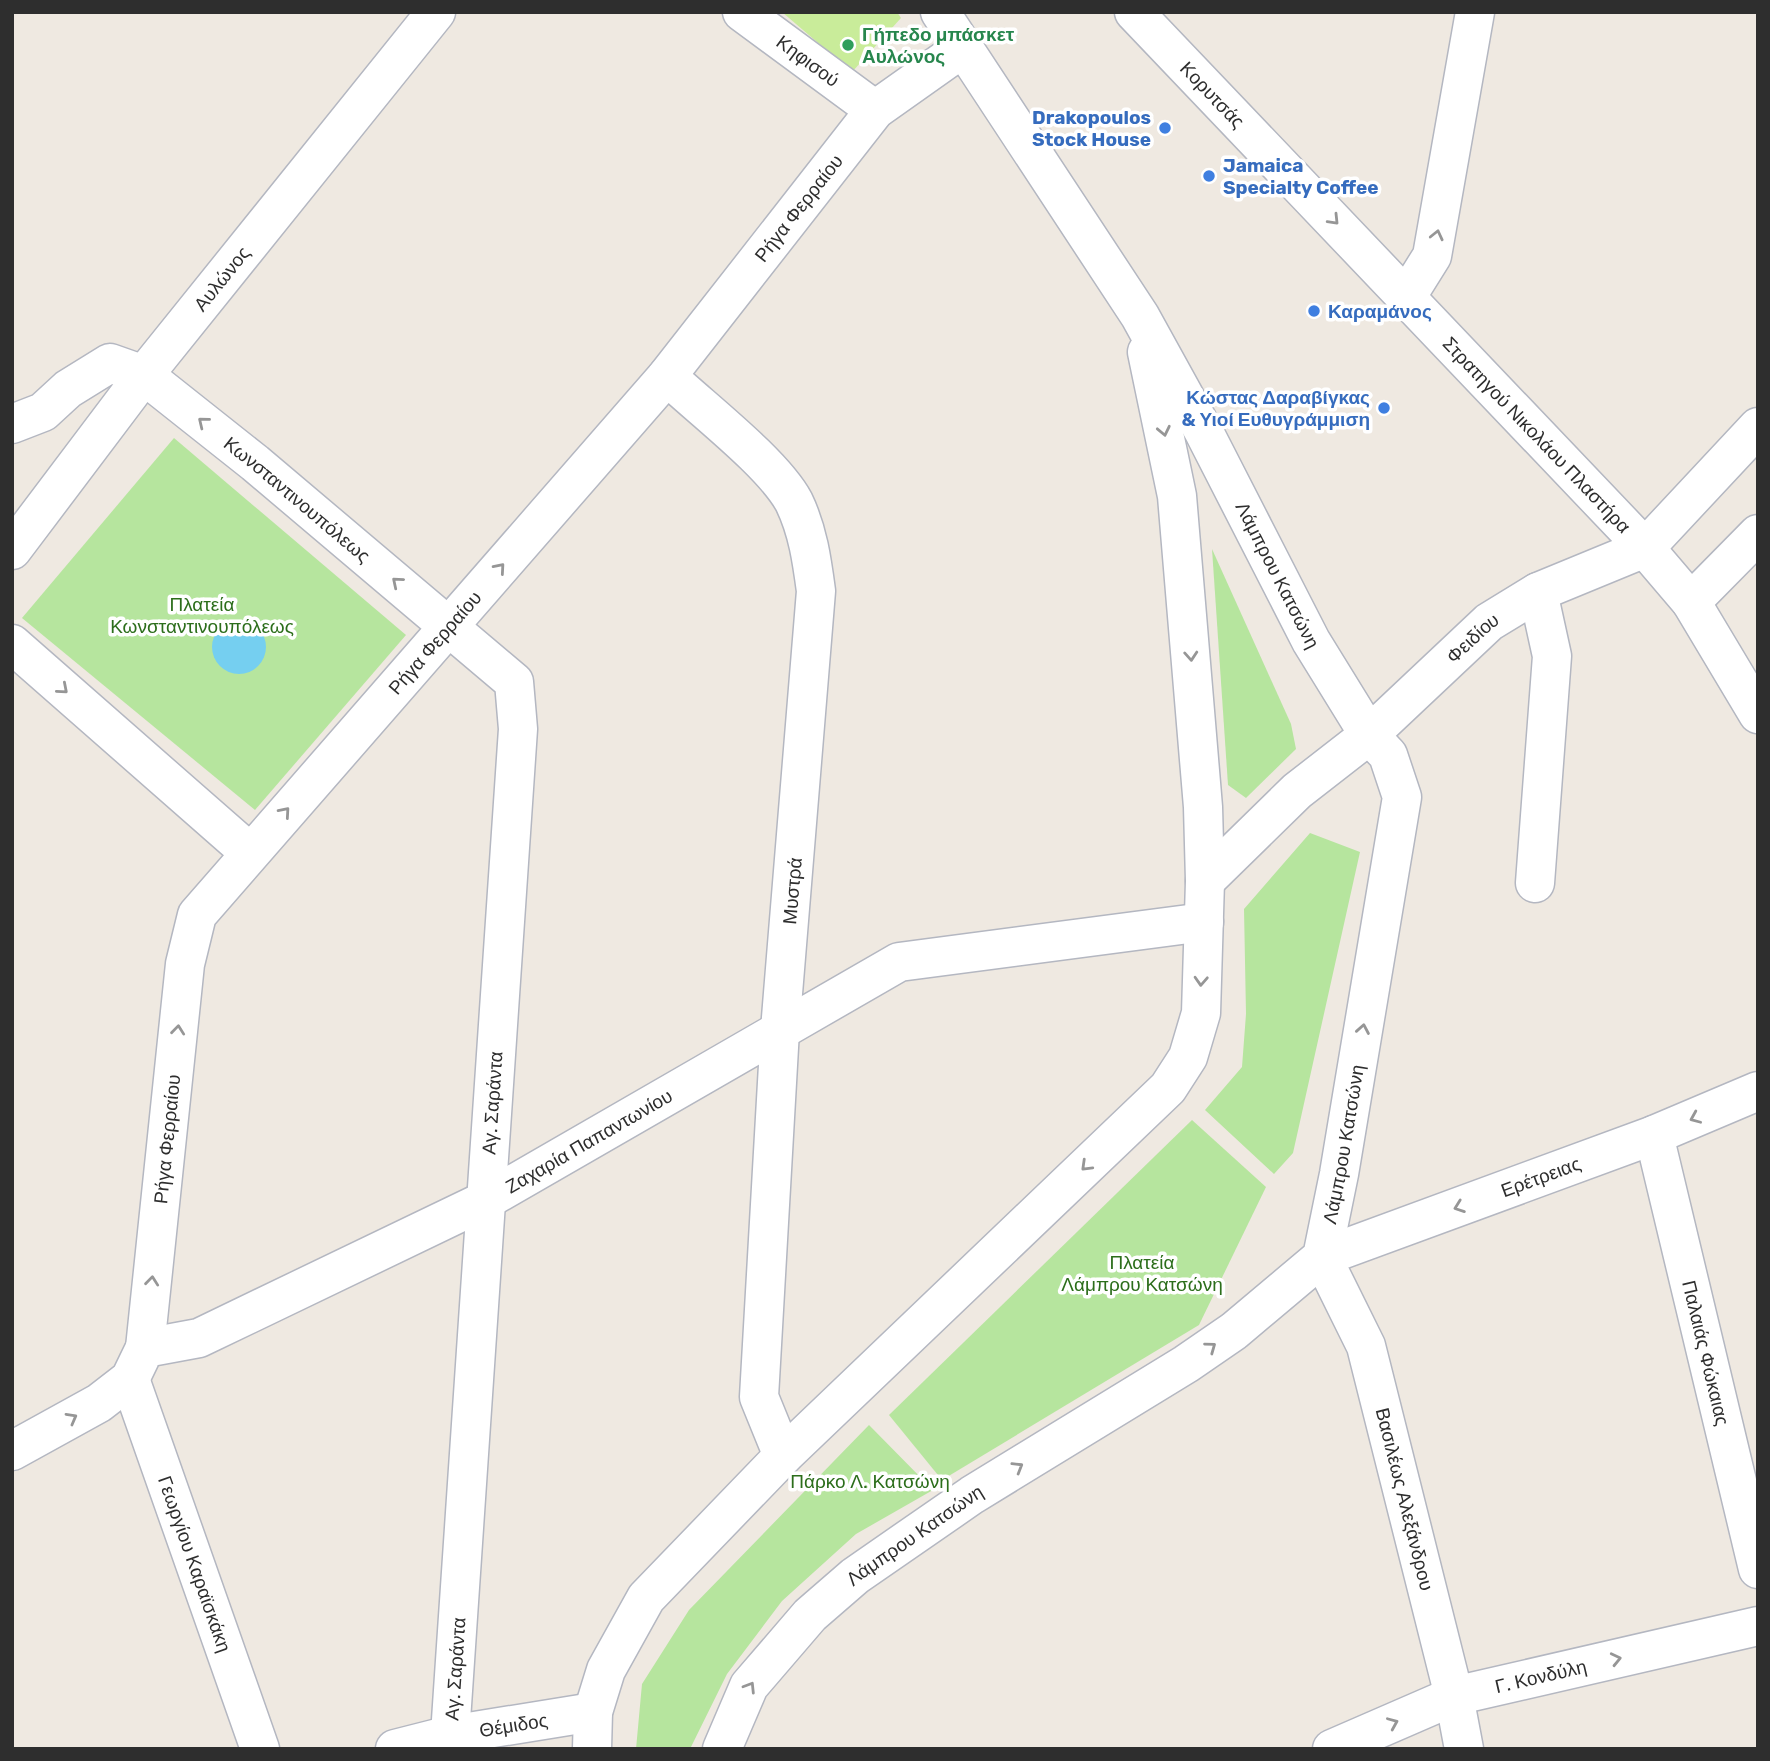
<svg xmlns="http://www.w3.org/2000/svg" width="1770" height="1761" font-family="Rubik,sans-serif">
<rect width="100%" height="100%" fill="#efe9e1"/>
<g fill="#b6e59e">
<polygon points="174,438 406,635 255,810 22,618"/>
<polygon points="1212,549 1291,724 1296,749 1246,798 1228,785"/>
<polygon points="1310,833 1360,852 1293,1153 1274,1174 1205,1110 1242,1067 1246,1014 1244,909"/>
<polygon points="1192,1120 1266,1187 1199,1325 942,1480 889,1415"/>
<polygon points="869,1425 933,1490 856,1534 782,1601 727,1674 690,1749 636,1749 642,1684 689,1610"/>
</g>
<polygon fill="#c9ec9a" points="782,12 897,12 901,18 852,72"/>
<circle fill="#75cff0" cx="239" cy="647" r="27"/>
<g fill="none" stroke-linecap="round" stroke-linejoin="round">
<g stroke="#b4b7c1" stroke-width="41">
<g id="minor">
<path id="s1" d="M742,12l133,98"/>
<path id="s2" d="M1134,12l511,536 46,54 67,112"/>
<polyline points="1407,296 1432,256 1475,12"/>
<path d="M667,376c35,33 106,87 127,126 14,29 18,59 22,89l-36,439 -21,367 24,59"/>
<path id="s3" d="M12,424l31,-12 25,-23 42,-26 34,12 111,88 259,219 4,47 -68,1006"/>
<path id="s4" d="M12,550l132,-175 292,-363"/>
<polyline points="1691,602 1758,534"/>
<polyline points="12,644 249,852"/>
<path id="s5" d="M1205,881l92,-90 72,-56 120,-113 49,-30 107,-44 113,-121"/>
<polyline points="1535,883 1552,656 1538,592"/>
<path id="s6" d="M1654,1135l104,434"/>
<path id="s7" d="M145,1348l40,-384 12,-49 470,-539 208,-266 89,-63"/>
<path id="s8" d="M130,1379l130,370"/>
<path id="s9" d="M12,1451l87,-48 31,-24 15,-31 54,-10 287,-138 413,-238 305,-40"/>
<path id="s10" d="M395,1749l55,-14 143,-23"/>
<polyline points="592,1749 593,1712 606,1670 646,1598 783,1456 1168,1088 1188,1057 1201,1013 1205,881 1203,807 1177,496 1147,352"/>
<path id="s11" d="M722,1749l27,-63 61,-71 45,-39 117,-81 214,-131 48,-33 88,-74 17,-83 63,-377 -14,-42 -19,-20 -58,-94 -107,-209 -64,-116 -200,-304"/>
<path id="s12" d="M1332,1749l122,-53 304,-70"/>
<path id="s13" d="M1464,1749l-10,-53 -88,-350 -44,-89 332,-122 104,-44"/>
</g>
</g>
<use href="#minor" stroke="#fff" stroke-width="38"/>
</g>
<defs><path id="oneway-chevron" d="M-2-3.5L2.5 0L-2 3.5" fill="none" stroke-width="1.6" stroke-linecap="round" stroke-linejoin="round" transform="scale(1.75)"/></defs>
<g stroke="#969696">
<use href="#oneway-chevron" transform="translate(1334 220) rotate(46)"/>
<use href="#oneway-chevron" transform="translate(1437 235) rotate(-77)"/>
<use href="#oneway-chevron" transform="translate(203 422) rotate(-141)"/>
<use href="#oneway-chevron" transform="translate(1164 431) rotate(78)"/>
<use href="#oneway-chevron" transform="translate(500 568) rotate(-49)"/>
<use href="#oneway-chevron" transform="translate(397 582) rotate(-140)"/>
<use href="#oneway-chevron" transform="translate(1191 656) rotate(86)"/>
<use href="#oneway-chevron" transform="translate(63 689) rotate(41)"/>
<use href="#oneway-chevron" transform="translate(285 812) rotate(-49)"/>
<use href="#oneway-chevron" transform="translate(1201 981) rotate(93)"/>
<use href="#oneway-chevron" transform="translate(1363 1029) rotate(-80)"/>
<use href="#oneway-chevron" transform="translate(178 1030) rotate(-84)"/>
<use href="#oneway-chevron" transform="translate(1695 1118) rotate(157)"/>
<use href="#oneway-chevron" transform="translate(1086 1166) rotate(136)"/>
<use href="#oneway-chevron" transform="translate(1459 1207) rotate(160)"/>
<use href="#oneway-chevron" transform="translate(152 1281) rotate(-84)"/>
<use href="#oneway-chevron" transform="translate(1211 1347) rotate(-36)"/>
<use href="#oneway-chevron" transform="translate(72 1418) rotate(-29)"/>
<use href="#oneway-chevron" transform="translate(1018 1467) rotate(-31)"/>
<use href="#oneway-chevron" transform="translate(1616 1659) rotate(-13)"/>
<use href="#oneway-chevron" transform="translate(750 1687) rotate(-58)"/>
<use href="#oneway-chevron" transform="translate(1393 1723) rotate(-23)"/>
</g>
<circle fill="#2e9e5b" stroke="#fff" stroke-width="2.5" cx="848" cy="45" r="7"/>
<g fill="#3f7fe0" stroke="#fff" stroke-width="2.5">
<circle cx="1165" cy="128" r="7"/>
<circle cx="1209" cy="176" r="7"/>
<circle cx="1314" cy="311" r="7"/>
<circle cx="1384" cy="408" r="7"/>
</g>
<g text-anchor="middle" stroke-width="7" stroke-linejoin="round" paint-order="stroke">
<g font-size="19" font-weight="bold" fill="#27864d" stroke="#fff" text-anchor="start">
<text x="862" y="41">Γήπεδο μπάσκετ<tspan x="862" dy="22">Αυλώνος</tspan></text>
</g>
<g font-size="19" fill="#2e2e2e" stroke="#fff">
<text dy="7" stroke="none"><textPath href="#s1" startOffset="82">Κηφισού</textPath></text>
<text dy="7" stroke="none"><textPath href="#s2" startOffset="114">Κορυτσάς</textPath></text>
<text dy="7" stroke="none"><textPath href="#s7" startOffset="1365">Ρήγα Φερραίου</textPath></text>
<text dy="7" stroke="none"><textPath href="#s4" startOffset="343">Αυλώνος</textPath></text>
<text dy="7" stroke="none"><textPath href="#s2" startOffset="584">Στρατηγού Νικολάου Πλαστήρα</textPath></text>
<text dy="7" stroke="none"><textPath href="#s3" startOffset="350">Κωνσταντινουπόλεως</textPath></text>
<text transform="translate(1278 575) rotate(63)" y="7">Λάμπρου Κατσώνη</text>
<text dy="7" stroke="none"><textPath href="#s5" startOffset="362">Φειδίου</textPath></text>
<text dy="7" stroke="none"><textPath href="#s7" startOffset="798">Ρήγα Φερραίου</textPath></text>
<text transform="translate(792 891) rotate(-85)" y="7">Μυστρά</text>
<text transform="translate(492 1103) rotate(-86)" y="7">Αγ. Σαράντα</text>
<text dy="7" stroke="none"><textPath href="#s7" startOffset="210">Ρήγα Φερραίου</textPath></text>
<text dy="7" stroke="none"><textPath href="#s9" startOffset="665">Ζαχαρία Παπαντωνίου</textPath></text>
<text dy="7" stroke="none"><textPath href="#s11" startOffset="903">Λάμπρου Κατσώνη</textPath></text>
<text dy="7" stroke="none"><textPath href="#s13" startOffset="747">Ερέτρειας</textPath></text>
<text dy="7" stroke="none"><textPath href="#s6" startOffset="224">Παλαιάς Φώκαιας</textPath></text>
<text transform="translate(1405 1499) rotate(76)" y="7">Βασιλέως Αλεξάνδρου</text>
<text dy="7" stroke="none"><textPath href="#s11" startOffset="294">Λάμπρου Κατσώνη</textPath></text>
<text dy="7" stroke="none"><textPath href="#s8" startOffset="196">Γεωργίου Καραϊσκάκη</textPath></text>
<text transform="translate(455 1669) rotate(-86)" y="7">Αγ. Σαράντα</text>
<text dy="7" stroke="none"><textPath href="#s12" startOffset="222">Γ. Κονδύλη</textPath></text>
<text dy="7" stroke="none"><textPath href="#s10" startOffset="121">Θέμιδος</textPath></text>
</g>
<g font-size="19" font-weight="bold" fill="#366cbe" stroke="#fff" text-anchor="end">
<text x="1151" y="124">Drakopoulos<tspan x="1151" dy="22">Stock House</tspan></text>
<text x="1223" y="172" text-anchor="start">Jamaica<tspan x="1223" dy="22">Specialty Coffee</tspan></text>
<text x="1328" y="318" text-anchor="start">Καραμάνος</text>
<text x="1370" y="404">Κώστας Δαραβίγκας<tspan x="1370" dy="22">&amp; Υιοί Ευθυγράμμιση</tspan></text>
</g>
<g font-size="19" fill="#2c6e1b" stroke="#fff">
<text x="202" y="611">Πλατεία<tspan x="202" dy="22">Κωνσταντινουπόλεως</tspan></text>
<text x="1142" y="1269">Πλατεία<tspan x="1142" dy="22">Λάμπρου Κατσώνη</tspan></text>
<text x="870" y="1488">Πάρκο Λ. Κατσώνη</text>
</g>
</g>
<rect width="1770" height="1761" fill="none" stroke="#2e2e2e" stroke-width="28"/>
</svg>
